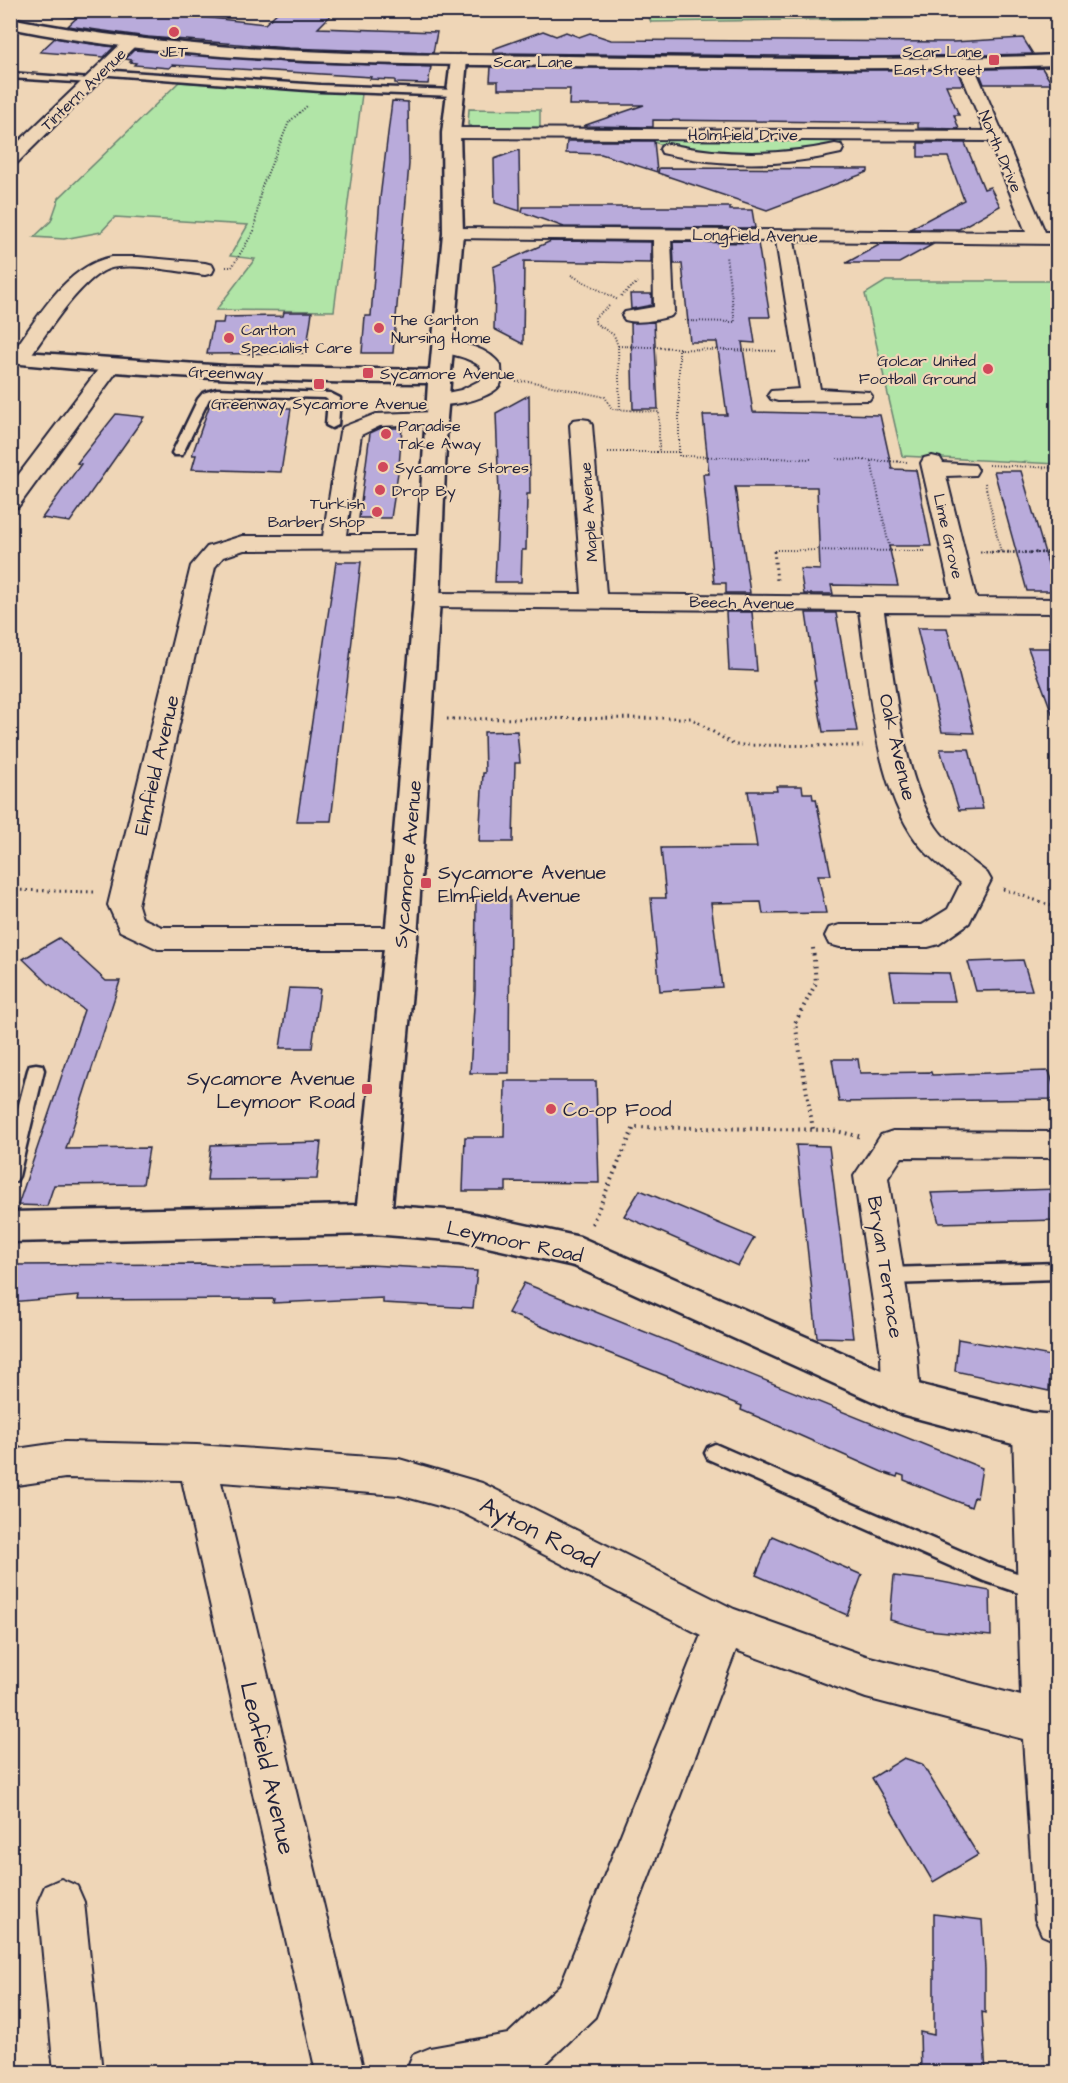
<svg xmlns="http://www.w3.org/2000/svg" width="1068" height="2083" font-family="'Architects Daughter',sans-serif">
<rect width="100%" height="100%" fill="#efd6b7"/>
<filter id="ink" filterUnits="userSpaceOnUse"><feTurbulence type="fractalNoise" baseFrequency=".0167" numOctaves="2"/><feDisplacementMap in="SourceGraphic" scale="12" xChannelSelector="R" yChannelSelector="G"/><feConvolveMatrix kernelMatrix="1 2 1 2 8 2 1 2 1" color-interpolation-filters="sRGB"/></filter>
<g filter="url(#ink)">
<g fill="#b1e5a7" stroke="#6a8471" stroke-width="1.5">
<polygon points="1057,10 1057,15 1013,17 651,22 646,11"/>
<polygon points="179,82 362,94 334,311 216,310 255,259 230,256 248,225 115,217 101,232 64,239 34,237 51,221 59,198"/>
<polygon points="469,109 540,110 540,129 478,129 468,125"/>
<polygon points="654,138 838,140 842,143 836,147 762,156 675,149 650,141"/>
<polygon points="886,281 1057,281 1057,464 902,456 865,294"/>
</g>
<g fill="#b9abdb" stroke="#22223b" stroke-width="1.5">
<polygon points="85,10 138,10 265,24 280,10 336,10 318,28 437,32 433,53 288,48 148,37 68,26"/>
<polygon points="543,31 556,36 566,32 579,37 590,33 611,40 953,42 1023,38 1033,54 874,57 493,53 493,49"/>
<polygon points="55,38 78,42 114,47 104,57 40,52"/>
<polygon points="134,50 288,62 431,67 428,84 395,83 395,80 370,79 371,77 172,65 169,68 134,65 136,63 130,62 132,60 125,59"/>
<polygon points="491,67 957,70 963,85 946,85 959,115 954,115 959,129 918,128 918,123 746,121 653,120 653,127 583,126 644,105 569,105 570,89 498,89 498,81 490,81"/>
<polygon points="1042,68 1052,84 984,84 978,69"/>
<polygon points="392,101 408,102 409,164 393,353 362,353 365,316 371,316 380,198"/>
<polygon points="567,141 654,141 657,172 601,154 566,153"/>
<polygon points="918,143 965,143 984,189 990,187 1000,206 959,229 910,229 964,200 948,157 918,157"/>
<polygon points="519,150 520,211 495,203 494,159"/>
<polygon points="659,168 868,169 868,172 767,210 658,173"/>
<polygon points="523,207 730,207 730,210 752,210 755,228 564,227 522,212"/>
<polygon points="551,241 651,242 651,263 524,261 523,344 494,329 495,289 493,267"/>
<polygon points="673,242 758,243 770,317 751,317 755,343 742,342 753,412 880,415 892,469 916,470 931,546 889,546 898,586 831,585 833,594 804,594 800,569 820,570 817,487 735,487 750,593 726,593 726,583 714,583 703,474 709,474 703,415 727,415 717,342 690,342 682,264 674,264"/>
<polygon points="881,244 932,245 899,263 846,263"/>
<polygon points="630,294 652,294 652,305 631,309"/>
<polygon points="284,312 312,312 306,353 207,354 213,323 223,323 224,317 283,316"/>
<polygon points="654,322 658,409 633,409 631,323"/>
<polygon points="529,395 530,494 527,494 526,550 522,550 521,582 495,582 499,494 496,413"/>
<polygon points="210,404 257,405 255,408 291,408 281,472 192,469 196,455 192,455"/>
<polygon points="116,414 144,417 70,522 42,518 81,464 77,463"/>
<polygon points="381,428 402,428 399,466 391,518 359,518 370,433"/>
<polygon points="994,471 1021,471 1056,591 1027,591"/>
<polygon points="336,562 361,562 331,821 297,821"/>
<polygon points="726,612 752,612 757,671 729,670"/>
<polygon points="806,613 836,613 857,731 823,732 814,681 816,681"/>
<polygon points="917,628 947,628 974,733 942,732"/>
<polygon points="1028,648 1058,648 1058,720 1055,721"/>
<polygon points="517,731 520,763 515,763 513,842 479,842 483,773 485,773 484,732"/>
<polygon points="940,749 969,749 983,809 959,810"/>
<polygon points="776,786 802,786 803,793 812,793 813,799 816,799 831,875 818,875 826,913 763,914 761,902 711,903 722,987 660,991 651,898 666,898 661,848 757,847 748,791 777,791"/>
<polygon points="510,897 509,1073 470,1073 475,990 476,898"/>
<polygon points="59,938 106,981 120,981 66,1149 149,1148 143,1184 54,1185 47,1206 18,1205 84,1010 48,983 23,959"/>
<polygon points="1023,960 1032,990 976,991 968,962"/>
<polygon points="890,972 949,973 955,1001 895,1001"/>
<polygon points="289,988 320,989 312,1048 280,1048"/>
<polygon points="832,1059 858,1059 860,1073 931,1072 932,1075 1049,1071 1058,1099 839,1102"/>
<polygon points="505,1081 596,1081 599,1183 506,1182 506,1191 463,1191 465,1137 504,1137"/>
<polygon points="321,1142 317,1179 207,1180 211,1145"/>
<polygon points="796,1145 829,1146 853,1338 817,1337"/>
<polygon points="1058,1189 1058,1220 939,1223 931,1193"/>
<polygon points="640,1190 754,1238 738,1266 624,1216"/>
<polygon points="204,1264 232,1267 370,1265 477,1271 473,1308 383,1303 383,1298 273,1303 274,1299 78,1300 79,1296 10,1302 10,1265"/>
<polygon points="524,1283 982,1468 977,1498 974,1497 971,1507 904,1480 904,1476 898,1474 897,1477 882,1472 765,1420 741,1410 742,1406 508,1313"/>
<polygon points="958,1339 1051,1356 1049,1391 955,1371"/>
<polygon points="772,1536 862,1575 847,1615 756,1575"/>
<polygon points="894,1576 937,1581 990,1591 991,1636 927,1630 890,1620"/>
<polygon points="904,1758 922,1764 978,1855 933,1882 872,1778"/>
<polygon points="934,1914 982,1920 985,1969 985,2013 982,2012 986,2073 921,2073 920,2032 934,2035"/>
</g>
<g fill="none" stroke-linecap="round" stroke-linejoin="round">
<g stroke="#22223b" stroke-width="5">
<g id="service">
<polygon points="100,70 320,85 455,90 459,93 455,96 320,91 97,74 97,70"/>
<polygon points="10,73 91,79 95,81 91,83 10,78"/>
<polygon points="217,389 330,393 340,398 338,425 332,428 326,425 328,400 325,398 218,395 209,399 182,455 174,455 172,453 198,399 203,393"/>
<polygon points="36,1064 42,1065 44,1070 19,1176 16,1181 10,1183 10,1139 28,1070 30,1065"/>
<polygon points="1058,1263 1058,1279 887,1284 880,1282 878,1276 880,1270 887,1268"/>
<polygon points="715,1444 993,1565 1044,1582 1048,1589 1044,1596 1037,1599 984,1581 708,1459 705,1453 708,1447"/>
</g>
</g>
<g stroke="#22223b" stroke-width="4">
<g id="minor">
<polygon points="52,10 80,10 81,12 74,16 54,13"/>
<polygon points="130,38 138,43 135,46 16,164 10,165 10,150 125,40"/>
<path d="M965,59l8,5 72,168h13v12l-264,-3 26,148 49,3 3,4 -3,4 -91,1 -7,-2 -3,-4 3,-4 29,-2 -24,-148 -105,-1 3,72 -3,4c-14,4 -32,8 -46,4l-3,-4 3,-4 29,-5 -1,-67 -200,-2 -6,-1 -3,-4 3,-4 6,-1 573,4 -37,-91 -538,-3 -8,-5 8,-5 534,3 -28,-67z"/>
<path d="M668,144c56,12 111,12 167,0l6,1 2,4 -2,4c-59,14 -120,14 -179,0l-2,-4 2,-4z"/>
<path d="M112,257h26l67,6 7,2 2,4 -2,4 -7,2c-25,-3 -74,-13 -97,-6 -28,10 -64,69 -82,93h-14l-2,-6c27,-37 55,-90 102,-99z"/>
<path d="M444,341c21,3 44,6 57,25 0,6 2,14 -1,19 -9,14 -53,23 -68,19l-4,-4 4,-4 29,-6 20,-10v-13c-14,-11 -28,-12 -44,-16l-3,-4 3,-4z"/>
<polygon points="110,361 117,363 120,367 18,507 10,509 10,486 103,363"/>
<polygon points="436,412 444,413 447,418 444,423 380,426 361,435 346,535 430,535 438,537 442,542 438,547 430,549 244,550 223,557 215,567 138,905 142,918 162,927 401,927 412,930 416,938 412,946 401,949 158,949 120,931 108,905 191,566 207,547 242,536 323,536 340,432 343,427 376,414"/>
<path d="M581,419l8,1 3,5 14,169 346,4 -31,-135 3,-5 8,-2 8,2 3,5 32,2 3,5 -3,5 -29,1 30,122 82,1v14l-174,-1c9,60 18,165 52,215 12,18 34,32 51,46l4,7 -22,43 -30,21 -11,3h-88l-11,-3 -4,-8 4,-8 11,-3h82l26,-16 13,-26c-15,-13 -32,-25 -44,-41 -43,-57 -48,-161 -58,-231l-432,-4 -9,-2 -3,-5 3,-5 9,-2 155,1 -12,-169 3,-5z"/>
<polygon points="893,1131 1058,1132 1058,1158 902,1157 888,1178 917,1355 920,1397 914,1409 901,1414 888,1409 882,1397 881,1355 854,1176 881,1135"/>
<polygon points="1032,1414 1045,1419 1051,1431 1058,1575 1058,1942 1042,1935 1035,1919 1023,1739 866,1698 736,1650 595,2017 537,2072 406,2072 413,2055 430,2048 508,2034 561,1984 701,1635 461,1512 399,1495 221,1482 364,2072 316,2072 182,1480 65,1478 10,1486 10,1450 65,1442 197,1445 399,1459 482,1483 734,1609 866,1656 1021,1696 1013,1431 1019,1419"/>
<polygon points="61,1879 77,1886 84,1902 102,2072 54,2072 38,1902 45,1886"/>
</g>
</g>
<g stroke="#22223b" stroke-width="5">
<path id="tertiary" d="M459,55l8,5 -7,73 3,100 -16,185 -7,182 -23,338 -25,268 69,5 119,26 326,144 126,32 26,2v36l-26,-2 -131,-35 -327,-148 -113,-25 -88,-7 -363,8v-30l347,-7 28,-267 29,-338 14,-217c-139,0 -278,-6 -418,-20v-12l216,15 204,4 13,-137 -1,-100 9,-73z"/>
</g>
<g stroke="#22223b" stroke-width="5">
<path id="secondary" d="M10,18c183,37 372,37 557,38 164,2 327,6 491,-1v10c-164,6 -327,2 -491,1 -185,-2 -374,-1 -557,-38z"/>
</g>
<g stroke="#22223b" stroke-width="2" stroke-dasharray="1 2" stroke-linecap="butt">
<polyline points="852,10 884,13 910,10"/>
<polyline points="226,267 232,267 254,231 261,189 289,122 307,106"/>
<polyline points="571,275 618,300"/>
<polyline points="621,296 639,281"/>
<polyline points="609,306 595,317 595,323 614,335 618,346 620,410"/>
<polyline points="685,321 735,322 726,256"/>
<polyline points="618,346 679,348 679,456 811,459"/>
<polyline points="679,349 777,351"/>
<polyline points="516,382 528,381 605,397 612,409 659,412 659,452"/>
<polyline points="608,452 679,452"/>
<polyline points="837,459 907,462"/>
<polyline points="871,461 890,551"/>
<polyline points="989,465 1058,468"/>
<polyline points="985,483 1001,553"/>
<polyline points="980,552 1044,553"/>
<polyline points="774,553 774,550 925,551"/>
</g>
<g stroke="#22223b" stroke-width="3" stroke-dasharray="1.5 4" stroke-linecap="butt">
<polyline points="774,551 777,581"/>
<polyline points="980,552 1058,553"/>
<polyline points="447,719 691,718 734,745 863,746"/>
<polyline points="1003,889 1058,908"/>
<polyline points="10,890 95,892"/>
</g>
<g stroke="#22223b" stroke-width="4" stroke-dasharray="1.5 4.5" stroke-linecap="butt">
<polyline points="813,948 816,983 795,1023 813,1129"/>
<polyline points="592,1224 634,1127 832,1130 862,1137"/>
</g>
<use href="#service" fill="#efd6b7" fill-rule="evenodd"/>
<use href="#minor" fill="#efd6b7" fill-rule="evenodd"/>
<use href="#tertiary" fill="#efd6b7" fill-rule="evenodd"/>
<use href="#secondary" fill="#efd6b7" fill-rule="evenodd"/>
</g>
</g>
<g fill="#d1495b" stroke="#efd6b7" stroke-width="2">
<circle cx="174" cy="32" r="6"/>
<rect x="988" y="54" width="12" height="12" rx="3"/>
<circle cx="379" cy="328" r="6"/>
<circle cx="229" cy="338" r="6"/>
<circle cx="988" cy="369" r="6"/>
<rect x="362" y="367" width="12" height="12" rx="3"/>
<rect x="313" y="378" width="12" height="12" rx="3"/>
<circle cx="386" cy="434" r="6"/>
<circle cx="383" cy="467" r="6"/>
<circle cx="380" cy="490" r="6"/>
<circle cx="377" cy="512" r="6"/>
<rect x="420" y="877" width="12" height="12" rx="3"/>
<rect x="361" y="1083" width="12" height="12" rx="3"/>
<circle cx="551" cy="1109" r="6"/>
</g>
<g text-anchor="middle" stroke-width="4.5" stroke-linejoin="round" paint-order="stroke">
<g font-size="16" fill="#22223b" stroke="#efd6b7" text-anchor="start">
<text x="174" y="57" text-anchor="middle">JET</text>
<text x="982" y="57" text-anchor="end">Scar Lane<tspan x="982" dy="18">East Street</tspan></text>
<text x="391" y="325">The Carlton<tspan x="391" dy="18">Nursing Home</tspan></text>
<text x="241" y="335">Carlton<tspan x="241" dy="18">Specialist Care</tspan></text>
<text x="976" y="366" text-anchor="end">Golcar United<tspan x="976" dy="18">Football Ground</tspan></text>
<text x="380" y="379">Sycamore Avenue</text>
<text x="319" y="409" text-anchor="middle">Greenway Sycamore Avenue</text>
<text x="398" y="431">Paradise<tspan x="398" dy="18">Take Away</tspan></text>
<text x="395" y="473">Sycamore Stores</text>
<text x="392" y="496">Drop By</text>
<text x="365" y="509" text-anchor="end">Turkish<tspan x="365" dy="18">Barber Shop</tspan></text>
</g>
<g font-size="16" fill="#22223b" stroke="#efd6b7">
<text x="533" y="67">Scar Lane</text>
<text transform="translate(83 89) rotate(-44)" y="6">Tintern Avenue</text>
<text x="743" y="140">Holmfield Drive</text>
<text transform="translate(1001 151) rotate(67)" y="6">North Drive</text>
<text transform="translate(755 235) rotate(1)" y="6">Longfield Avenue</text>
<text transform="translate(226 372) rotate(2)" y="6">Greenway</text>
<text transform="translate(588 512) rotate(-94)" y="6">Maple Avenue</text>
<text transform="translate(949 536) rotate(77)" y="6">Lime Grove</text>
<text transform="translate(742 602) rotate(1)" y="6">Beech Avenue</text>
</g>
<g font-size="20" fill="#22223b" stroke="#efd6b7">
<text transform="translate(898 747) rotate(77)" y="7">Oak Avenue</text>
<text transform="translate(156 765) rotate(-77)" y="7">Elmfield Avenue</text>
<text transform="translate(407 864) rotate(-85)" y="7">Sycamore Avenue</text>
<text transform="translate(515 1241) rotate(12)" y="7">Leymoor Road</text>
<text transform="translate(886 1267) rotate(81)" y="7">Bryan Terrace</text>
</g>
<g font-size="20" fill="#22223b" stroke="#efd6b7" text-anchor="start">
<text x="438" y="879">Sycamore Avenue<tspan x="438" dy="23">Elmfield Avenue</tspan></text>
<text x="355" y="1085" text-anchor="end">Sycamore Avenue<tspan x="355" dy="23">Leymoor Road</tspan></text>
<text x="563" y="1116">Co-op Food</text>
</g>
<g font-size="24" fill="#22223b" stroke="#efd6b7">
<text transform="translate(539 1532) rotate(27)" y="8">Ayton Road</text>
<text transform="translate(268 1768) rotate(77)" y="8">Leafield Avenue</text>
</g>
</g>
<rect width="1068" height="2083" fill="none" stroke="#efd6b7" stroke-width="36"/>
<rect x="18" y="18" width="1032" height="2047" fill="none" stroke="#22223b" stroke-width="2" filter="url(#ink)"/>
</svg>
